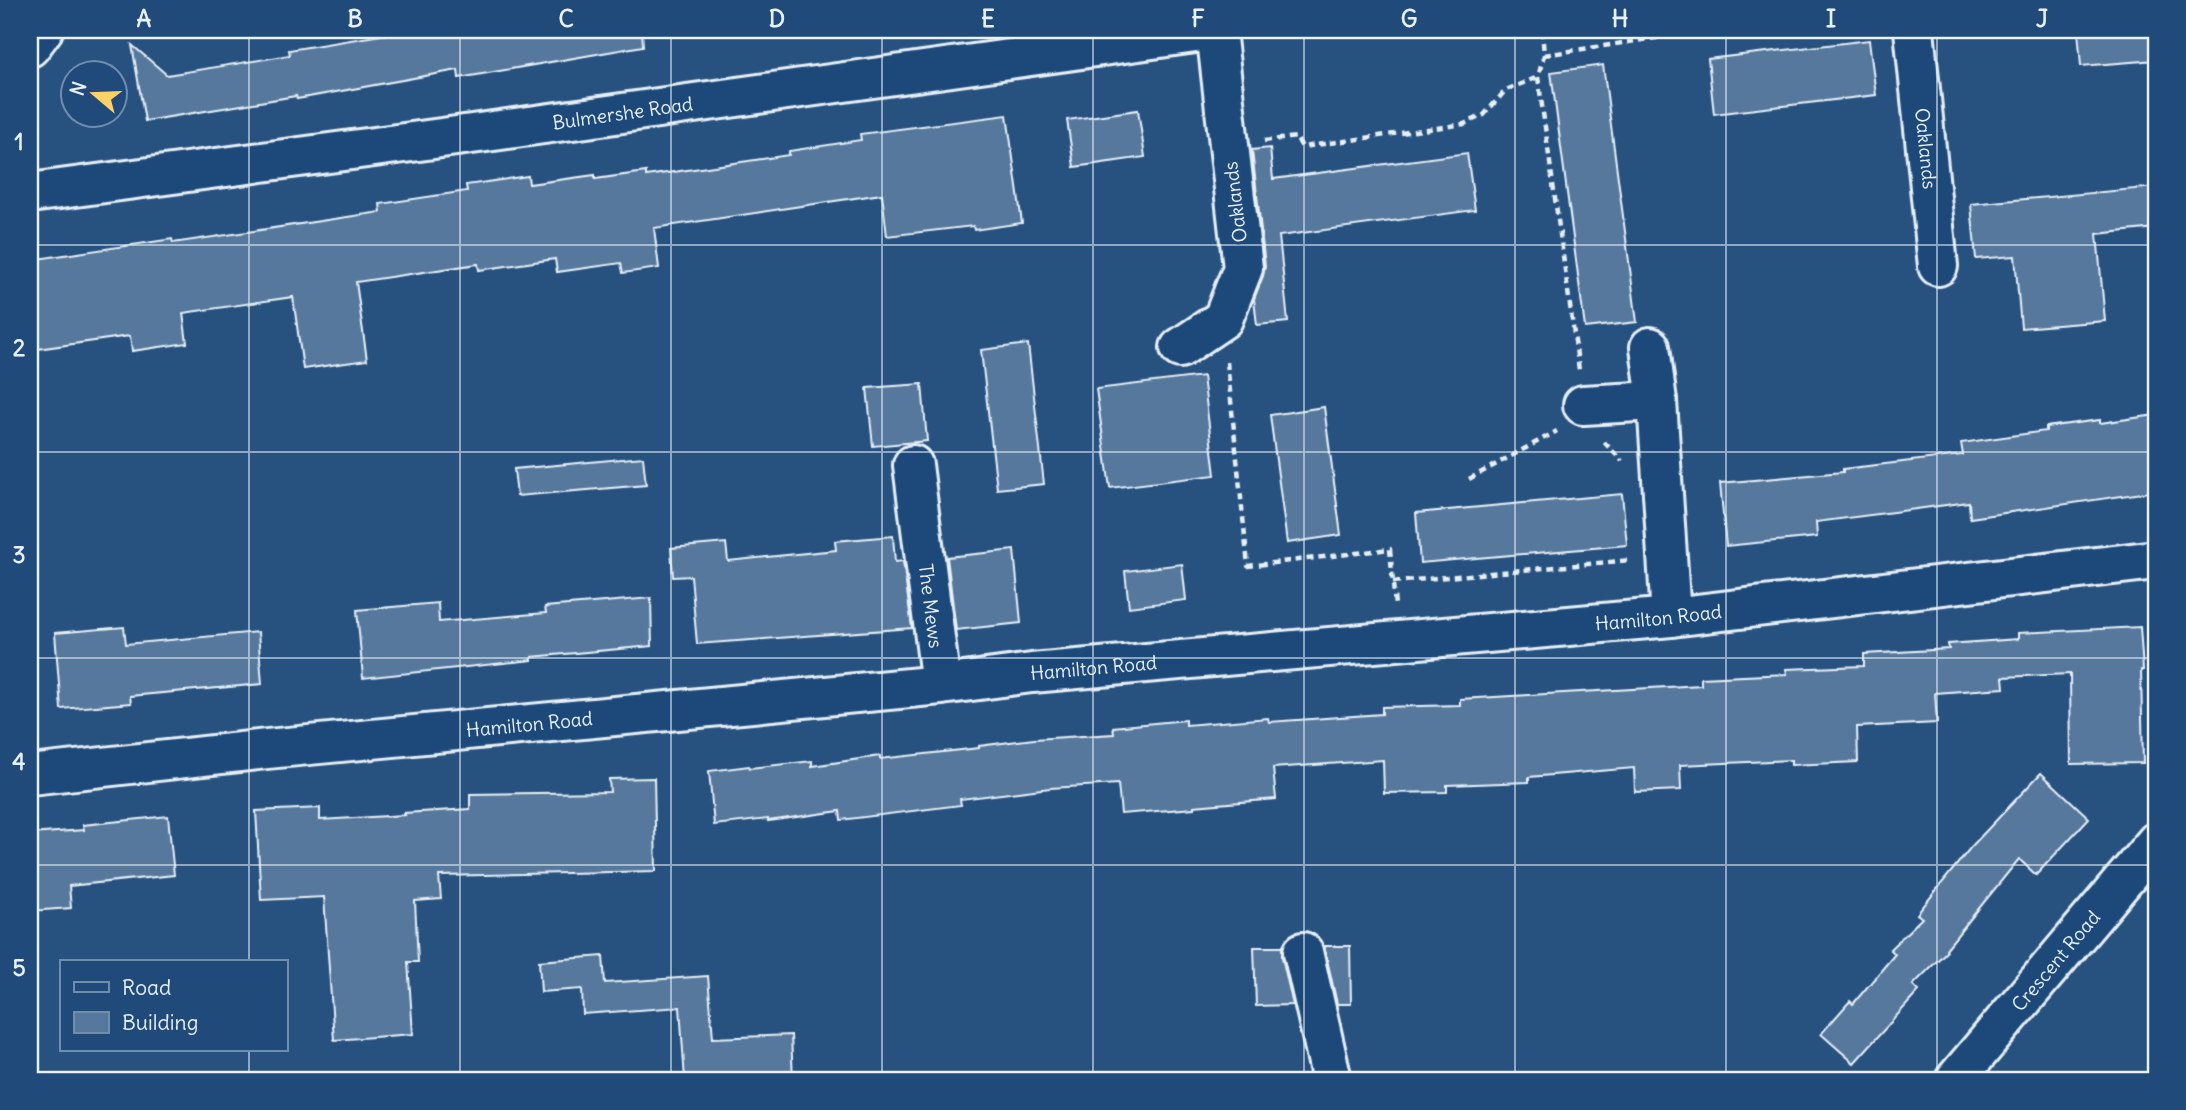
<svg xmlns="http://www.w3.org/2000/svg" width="2186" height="1110" font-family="Delius,sans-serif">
<rect width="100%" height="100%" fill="#27517f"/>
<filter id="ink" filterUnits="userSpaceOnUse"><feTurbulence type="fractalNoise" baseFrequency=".0143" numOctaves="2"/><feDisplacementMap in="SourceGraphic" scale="14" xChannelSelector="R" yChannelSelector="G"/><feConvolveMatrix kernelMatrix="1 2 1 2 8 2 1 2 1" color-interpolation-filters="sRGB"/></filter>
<g filter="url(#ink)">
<g fill="#57789d" stroke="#e8f1f8" stroke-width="2">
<polygon points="412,30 642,30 643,46 459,78 458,70 297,99 296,96 145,121 132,45 167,75 290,55 289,50"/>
<polygon points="2078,30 2156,30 2156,60 2081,66"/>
<polygon points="1869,40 1876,95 1714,114 1708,59"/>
<polygon points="1603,65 1637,322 1585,328 1551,72"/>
<polygon points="1138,110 1145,157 1074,167 1067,120"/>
<polygon points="1007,115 1022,223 974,230 973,226 887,236 882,194 654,228 659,268 623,273 621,263 557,272 555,259 479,270 478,264 356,282 367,360 303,369 293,297 183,313 187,343 132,351 130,336 30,350 30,260 172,239 173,243 381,212 380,204 467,191 466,185 528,176 529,184 595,175 595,179 646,172 646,176 789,155 789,151 861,140 860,134"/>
<polygon points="1270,148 1273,179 1467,153 1475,210 1279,236 1288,322 1257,325 1254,299 1263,276 1265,266 1252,150"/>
<polygon points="2156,187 2156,228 2097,234 2105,321 2021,328 2015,256 1976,259 1971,204"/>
<polygon points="1028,344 1044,484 997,489 981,350"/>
<polygon points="1203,376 1215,475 1110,488 1096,389"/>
<polygon points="922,384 927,441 873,446 867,388"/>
<polygon points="1324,407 1341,535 1287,543 1270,415"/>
<polygon points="2156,415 2156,491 1970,518 1969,502 1901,511 1816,522 1817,537 1726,546 1720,483 1843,472 1843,469 1963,455 1961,443 2046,431 2046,427 2100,420 2100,423"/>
<polygon points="643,457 646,485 517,496 514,469"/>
<polygon points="1622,494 1627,545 1420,563 1416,513"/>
<polygon points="893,536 895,562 903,561 912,628 697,644 691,576 673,577 671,548 726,543 728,561 836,550 835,541"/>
<polygon points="1014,550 1021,623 956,630 947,557"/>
<polygon points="1182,564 1186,600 1129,607 1125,571"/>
<polygon points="651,598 652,646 532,657 532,660 363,678 357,610 438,603 439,622 546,613 545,607"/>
<polygon points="124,627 126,644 258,632 262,684 130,696 131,703 61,709 55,633"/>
<polygon points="2140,627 2143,670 2141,670 2143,763 2071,764 2070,674 2003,677 2004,688 1935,693 1937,723 1857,727 1858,762 1791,765 1791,760 1680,765 1681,790 1635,792 1634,768 1529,777 1529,782 1447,785 1447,792 1384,793 1383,760 1273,768 1276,799 1194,806 1194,808 1121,814 1118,784 1050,788 960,799 961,805 841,820 840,811 768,821 768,819 714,825 709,771 749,766 750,768 812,761 812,766 880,756 880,759 979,748 979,746 1034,739 1114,734 1113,727 1186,720 1186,725 1268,718 1269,722 1382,714 1382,707 1460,705 1460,699 1701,685 1701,678 1787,674 1786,669 1864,666 1864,654 1949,649 1948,644 2018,639 2018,633"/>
<polygon points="2041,773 2089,818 2036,875 2019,859 1946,949 1947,951 1913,985 1919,991 1854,1063 1821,1034 1850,1001 1853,1004 1895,954 1890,949 1922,918 1917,914 1971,847"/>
<polygon points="654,778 656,871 439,876 441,899 415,901 418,962 408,962 413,1034 334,1040 324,897 261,900 256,811 320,808 320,820 405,815 404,813 470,809 470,794 610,792 609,779"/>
<polygon points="168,816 174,875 69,886 71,908 30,911 30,834 84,830 83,825"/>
<polygon points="1324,946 1350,946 1351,1004 1337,1004"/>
<polygon points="1254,947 1282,947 1282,957 1293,1005 1256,1006"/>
<polygon points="603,956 605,983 708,976 713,1038 791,1035 793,1080 685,1080 680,1007 583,1014 582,989 541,992 539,961"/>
</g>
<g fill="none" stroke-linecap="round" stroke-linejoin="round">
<g stroke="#e8f1f8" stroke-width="44">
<g id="street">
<path id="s1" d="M1914,30l24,236"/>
<path id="s2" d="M30,193l449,-60 738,-103"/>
<polyline points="1650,347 1657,401 1671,617"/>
<polyline points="1180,348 1223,319 1243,268 1216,30"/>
<polyline points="1583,405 1657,401"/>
<path id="s3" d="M913,465l28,220"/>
<path id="s4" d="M30,775l237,-26 674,-64 91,-12 639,-56 485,-57"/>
<polyline points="1303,952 1332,1080"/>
<path id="s5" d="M1955,1080l201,-238"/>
</g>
</g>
<g stroke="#e8f1f8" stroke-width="44">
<polyline id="primary" points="30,47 43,30"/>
</g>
<g stroke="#e8f1f8" stroke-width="4.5" stroke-dasharray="7 5" stroke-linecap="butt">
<polyline points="1542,30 1544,55 1538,77 1579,370"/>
<polyline points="1544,55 1708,30"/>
<polyline points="1264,141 1296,137 1302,147 1464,124 1484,115 1506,90 1538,77"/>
<polyline points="1227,362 1248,566 1390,549 1395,606"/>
<polyline points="1604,442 1622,461"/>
<polyline points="1469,479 1557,431"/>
<polyline points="1393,582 1631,560"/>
</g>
<use href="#street" stroke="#1f4a7a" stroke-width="38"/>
<use href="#primary" stroke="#1f4a7a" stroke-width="38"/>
</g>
</g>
<path fill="none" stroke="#e8f1f8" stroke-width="2" stroke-opacity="0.55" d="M249,30v931M460,30v1050M671,30v1050M882,30v1050M1093,30v1050M1304,30v1050M1515,30v1050M1726,30v1050M1937,30v1050M30,245h2126M30,452h2126M30,658h2126M30,865h2126M249,1049v31"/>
<g text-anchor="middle" stroke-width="6" stroke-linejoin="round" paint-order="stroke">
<g font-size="19" fill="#e8f1f8" stroke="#1f4a7a">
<text dy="7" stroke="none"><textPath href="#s2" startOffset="598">Bulmershe Road</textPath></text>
<text dy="7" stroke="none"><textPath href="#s1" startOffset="119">Oaklands</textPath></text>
<text transform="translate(1235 202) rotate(-97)" y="7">Oaklands</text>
<text dy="7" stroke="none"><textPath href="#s3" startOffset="142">The Mews</textPath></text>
<text dy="7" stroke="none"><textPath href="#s4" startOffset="1636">Hamilton Road</textPath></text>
<text dy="7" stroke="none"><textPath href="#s4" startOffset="1069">Hamilton Road</textPath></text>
<text dy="7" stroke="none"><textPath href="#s4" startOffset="502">Hamilton Road</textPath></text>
<text dy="7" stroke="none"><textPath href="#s5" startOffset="156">Crescent Road</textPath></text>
</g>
</g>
<rect width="2186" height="1110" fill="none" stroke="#1f4a7a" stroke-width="77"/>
<rect x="60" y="960" width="228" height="91" fill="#1f4a7a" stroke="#6f8dac" stroke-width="2"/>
<rect x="74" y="982" width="35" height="10" fill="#1f4a7a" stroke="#6f8dac" stroke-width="2"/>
<text x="122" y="995" font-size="21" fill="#e8f1f8">Road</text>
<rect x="74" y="1012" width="35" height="21" fill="#57789d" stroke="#6f8dac" stroke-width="2"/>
<text x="122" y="1030" font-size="21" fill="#e8f1f8">Building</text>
<g transform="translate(94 94) rotate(289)"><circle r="33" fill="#1f4a7a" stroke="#6f8dac" stroke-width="2"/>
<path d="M0-5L12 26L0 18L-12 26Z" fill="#ffd166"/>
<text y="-10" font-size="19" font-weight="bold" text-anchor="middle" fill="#e8f1f8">N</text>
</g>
<rect x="38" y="38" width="2110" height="1034" fill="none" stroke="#e8f1f8" stroke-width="2.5"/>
<g font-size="23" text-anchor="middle" font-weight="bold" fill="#e8f1f8">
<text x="144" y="27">A</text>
<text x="355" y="27">B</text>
<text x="566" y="27">C</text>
<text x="777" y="27">D</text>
<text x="988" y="27">E</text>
<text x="1198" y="27">F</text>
<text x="1409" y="27">G</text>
<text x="1620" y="27">H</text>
<text x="1831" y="27">I</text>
<text x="2042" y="27">J</text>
<text x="19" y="150">1</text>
<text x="19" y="356">2</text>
<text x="19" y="563">3</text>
<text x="19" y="770">4</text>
<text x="19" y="976">5</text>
</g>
</svg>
